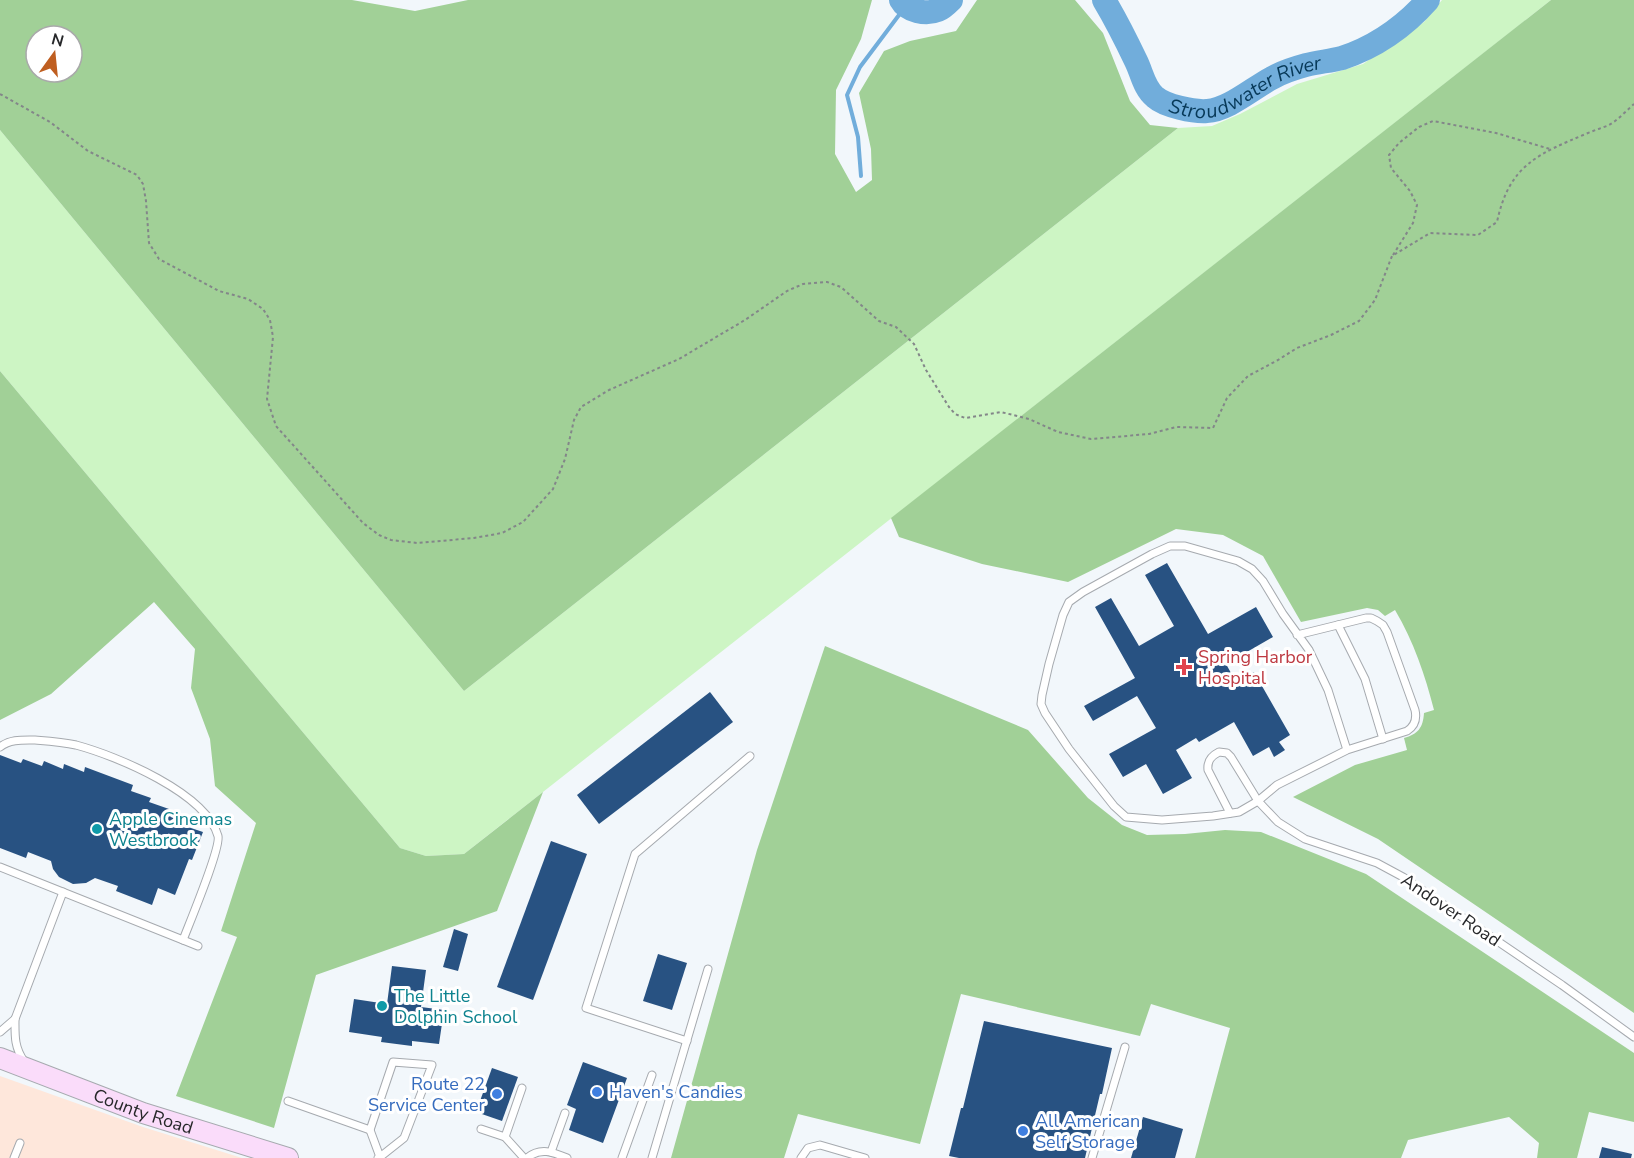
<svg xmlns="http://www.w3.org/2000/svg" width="1634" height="1158" font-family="'Nunito Sans',sans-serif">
<rect width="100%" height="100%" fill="#f2f7fb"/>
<polygon fill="#fee7db" points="0,1076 143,1127 242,1158 0,1158"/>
<polygon fill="#cdf5c4" points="1442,0 1551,0 464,854 426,856 400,848 0,371 0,130 464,691 1178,128 1212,126 1240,114 1297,84 1363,64 1424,22"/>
<g fill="#a1d097" fill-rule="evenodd">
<path d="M0,0h352l63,11 53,-11h404l-11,39 -25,51 -1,64 21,38 16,-12 -1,-31 -12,-56 25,-42 26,-10 46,-10 21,-31h98l28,33 27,68 20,24 28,3 -714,563 -464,-561zM36,36h36v36h-36z"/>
<path d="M1551,0h83v1013l-256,-174 -85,-42 62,-32 52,-15 -3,-12c14,-4 19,-10 20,-25l10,-3c-9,-35 -20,-68 -39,-100l-10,6 -7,-6 -11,-2 -66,14 -38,-66 -40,-21 -47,-6 -108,53 -86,-18 -83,-27 -8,-19z"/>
<polygon points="0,371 400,848 426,856 464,854 543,792 497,911 316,975 274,1128 176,1096 237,937 221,931 256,823 215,786 210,739 191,688 195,649 154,602 51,694 0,720"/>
<polygon points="825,646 1028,730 1088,798 1122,825 1147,835 1185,834 1225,830 1261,832 1366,874 1634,1053 1634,1122 1589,1112 1577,1158 1537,1158 1539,1143 1509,1117 1408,1140 1401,1158 1195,1158 1230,1028 1151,1004 1140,1036 961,994 920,1144 798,1114 784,1158 671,1158 757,850"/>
</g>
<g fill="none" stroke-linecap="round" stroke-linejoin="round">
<polyline stroke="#71addb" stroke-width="4" points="861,176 858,137 847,95 860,67 905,7"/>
<g stroke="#71addb" stroke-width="24">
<path d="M901,0c6,11 25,15 37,10 5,-2 9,-6 13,-10"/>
<path id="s1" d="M1104,0c12,20 22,40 32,61 6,12 8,27 19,36 10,9 39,15 52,14 21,-1 46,-23 65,-33 10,-6 23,-10 34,-13 12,-3 24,-4 36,-7 33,-11 63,-32 86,-58"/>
</g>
</g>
<g fill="#285282">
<polygon points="1167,563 1208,634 1256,607 1273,637 1226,664 1236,682 1254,672 1290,735 1279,742 1285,750 1274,757 1269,747 1253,756 1234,722 1199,742 1196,738 1176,750 1192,778 1163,794 1146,764 1123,777 1109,754 1156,728 1137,696 1093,721 1084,706 1135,678 1095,607 1111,598 1139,646 1174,626 1145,575"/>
<polygon points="710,692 733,722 599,824 577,795"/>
<polygon points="0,755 21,763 23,759 42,766 44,761 63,769 64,764 84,772 85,767 133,785 131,791 151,798 149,802 169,809 167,814 186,821 185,826 203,832 192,860 189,859 175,895 158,888 152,905 116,891 118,886 95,878 86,883 73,884 59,877 53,869 51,861 28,852 26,858 0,848"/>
<polygon points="551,841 587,854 533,1000 497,987"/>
<polygon points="454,929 468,934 458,971 443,967"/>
<polygon points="658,954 687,963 672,1010 643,1001"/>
<polygon points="392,966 426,970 421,1007 444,1010 439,1044 412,1041 412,1046 381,1042 382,1037 349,1032 354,999 387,1004"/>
<polygon points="984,1021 1112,1048 1102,1094 1100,1094 1085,1158 959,1158 949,1156 961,1108 963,1108"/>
<polygon points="583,1062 627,1078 603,1143 569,1130 576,1109 567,1105"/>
<polygon points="492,1068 518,1077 502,1121 476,1112"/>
<polygon points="1143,1117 1183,1129 1175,1158 1131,1158"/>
<polygon points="1602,1147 1632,1154 1631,1158 1599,1158"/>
</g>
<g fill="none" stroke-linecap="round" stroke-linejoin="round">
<g stroke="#a6aaaf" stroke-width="9">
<g id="lane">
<polyline points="1338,625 1365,679 1383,739"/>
<path d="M1297,635l69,-17h5l6,3 6,4 4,7 28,78c2,9 0,16 -8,21l-60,19 -70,35 -19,16 -19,11 -26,4 -51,4 -36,-3 -12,-11 -45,-57 -24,-36 -4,-9 1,-9 7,-31 14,-49 6,-13 14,-10 69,-38 18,-8h15l53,15 14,8 11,12 20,33 26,36 19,40 19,60"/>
<path d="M0,747c10,-8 23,-7 35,-7 13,1 28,2 41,5 41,11 130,48 142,91 3,12 -29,88 -35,104"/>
<path d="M1230,813l-22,-43c-1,-9 3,-14 11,-18l8,1 4,4 27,44 20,21 27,17 72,24 26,14 159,108 72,52"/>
<polyline points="0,867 198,946"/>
<polyline points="0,1032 15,1019"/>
<polyline points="687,1041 586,1008 635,854 750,756"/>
<path d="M24,1061c-10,-14 -9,-26 -9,-42l48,-127"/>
<polyline points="522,1088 505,1137 524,1158"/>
<polyline points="288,1101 370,1130"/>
<polyline points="481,1129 505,1137"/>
<polyline points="551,1152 565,1113"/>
<polyline points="14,1158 20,1143"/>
<polyline points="378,1158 380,1157 370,1130 393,1062 432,1065 404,1138 380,1157 380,1158"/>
<path d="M527,1158c13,-11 26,-6 40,0"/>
<polyline points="622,1158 652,1075"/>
<polyline points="652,1158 708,969"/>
<polyline points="801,1158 808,1148 820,1145 865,1158"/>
<polyline points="1092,1158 1125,1047"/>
</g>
</g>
<g stroke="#a6aaaf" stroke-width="22">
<g id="secondary">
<path id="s2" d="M0,1058l143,55 145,45"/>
</g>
</g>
<g stroke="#838689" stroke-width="2" stroke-dasharray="3 3" stroke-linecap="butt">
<path d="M0,94l50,28 38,29 49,24 6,9 3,17 3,42 10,16 60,32 29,8 15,10 7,11 3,17 -6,62 9,27 87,97 16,12 12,5 26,3 57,-5 28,-5 21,-11 30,-33 12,-30 9,-39 7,-13 28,-17 70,-31 66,-39 42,-29 16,-7 24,-2 14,5 38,34 17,6 18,17 12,26 23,37 6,7 10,4 36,-6 28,7 29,13 33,7 58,-5 27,-7 37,1 14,-30 21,-22 30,-16 19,-12 34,-13 28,-14 16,-21 17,-44 38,-23 48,2 19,-13c12,-57 41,-68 91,-89 7,-3 14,-5 21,-8 9,-5 17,-14 25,-21"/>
<polyline points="1393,255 1413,223 1417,205 1410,191 1391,168 1389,155 1399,143 1419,127 1433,121 1496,133 1550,149"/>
</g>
<use href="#lane" stroke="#fff" stroke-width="7"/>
<use href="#secondary" stroke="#fadcfa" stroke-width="20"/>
</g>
<path fill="#e0444e" stroke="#fff" stroke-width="2" d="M1181 658h6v6h6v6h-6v6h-6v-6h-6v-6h6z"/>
<g fill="#0f9aa8" stroke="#fff" stroke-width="2">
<circle cx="97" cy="829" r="6"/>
<circle cx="382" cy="1006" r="6"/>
</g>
<g fill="#3f7fe0" stroke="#fff" stroke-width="2">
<circle cx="597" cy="1092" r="6"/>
<circle cx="497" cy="1094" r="6"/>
<circle cx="1023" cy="1131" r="6"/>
</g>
<g text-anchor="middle" stroke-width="6" stroke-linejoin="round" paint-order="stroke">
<g font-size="18" fill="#be3a42" stroke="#fff" text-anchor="start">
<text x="1198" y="663">Spring Harbor<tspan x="1198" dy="21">Hospital</tspan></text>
</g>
<g font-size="18" fill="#0d838f" stroke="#fff" text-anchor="start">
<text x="109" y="825">Apple Cinemas<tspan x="109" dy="21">Westbrook</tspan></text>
<text x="394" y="1002">The Little<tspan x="394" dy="21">Dolphin School</tspan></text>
</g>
<g font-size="18" fill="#27282a" stroke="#fff">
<text transform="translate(1451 910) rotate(34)" y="6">Andover Road</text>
<text dy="6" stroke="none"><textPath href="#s2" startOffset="153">County Road</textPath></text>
</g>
<g font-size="18" fill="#366cbe" stroke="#fff" text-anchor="start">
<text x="485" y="1090" text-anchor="end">Route 22<tspan x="485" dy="21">Service Center</tspan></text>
<text x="609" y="1098">Haven's Candies</text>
<text x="1035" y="1127">All American<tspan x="1035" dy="21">Self Storage</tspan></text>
</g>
<g font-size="20" font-style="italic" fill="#073958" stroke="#fff">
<text dy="7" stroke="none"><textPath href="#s1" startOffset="208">Stroudwater River</textPath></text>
</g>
</g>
<g transform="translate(54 54) rotate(15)"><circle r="28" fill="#ffffff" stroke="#a9a9aa" stroke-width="1.5"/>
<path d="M0-4.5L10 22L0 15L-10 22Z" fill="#bf5e20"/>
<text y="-9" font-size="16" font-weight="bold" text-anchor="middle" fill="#27282a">N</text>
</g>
</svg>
